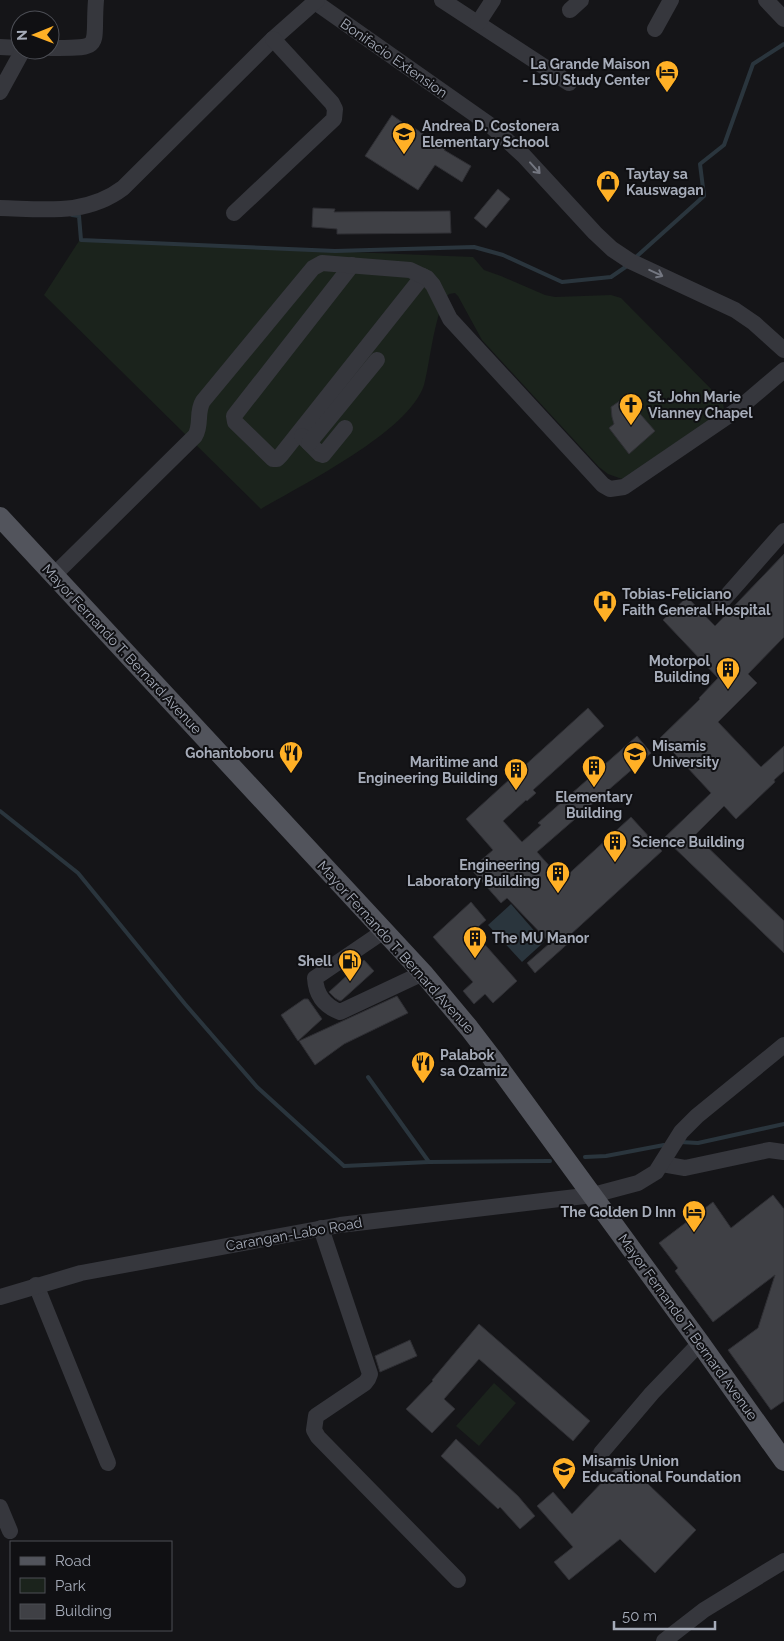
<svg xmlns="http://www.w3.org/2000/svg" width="784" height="1641" font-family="Raleway,sans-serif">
<rect width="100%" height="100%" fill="#151518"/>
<g fill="#1b231c">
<path d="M79,241l394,16 11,13 17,6 44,19 10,2 56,-2 10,3 99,100 3,4 1,8 -102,69 -14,-5 -9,-7 -117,-127 -24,-44 -3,-3 -6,1c-14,13 -19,70 -25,91 -15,47 -121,99 -163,124l-217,-214z"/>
<polygon points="494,1383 516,1403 479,1446 456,1426"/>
</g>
<polygon fill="#2a353d" points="511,904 544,942 522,962 488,925"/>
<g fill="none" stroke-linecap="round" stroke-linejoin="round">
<g stroke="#2a353d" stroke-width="4">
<polyline points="72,215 79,216 81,240 335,251 474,247 503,255 562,282 611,277 627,266"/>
<polyline points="636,257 704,196 700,164 724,145 753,64 784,44"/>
<polyline points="0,811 78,873 185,1004 257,1087 344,1166 429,1162"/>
<polyline points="368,1077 429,1162 550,1161"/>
<polyline points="680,1142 698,1143 784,1124"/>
<polyline points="585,1157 606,1156 664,1145"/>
</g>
</g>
<g fill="#3f4045" stroke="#2f2f34">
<polygon points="392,115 409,127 410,125 445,149 444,150 471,166 462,182 435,165 418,190 365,156"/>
<polygon points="498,189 510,199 486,228 474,218"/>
<polygon points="313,208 335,209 334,212 450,211 451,233 337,234 337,229 312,227"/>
<polygon points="621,400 624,406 631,410 635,408 655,431 629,454 609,428 614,424 612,417 611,407"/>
<polygon points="784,554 784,637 748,674 757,683 718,722 761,767 784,746 784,771 774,780 775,782 736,819 724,806 695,835 784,921 784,953 664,838 711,793 660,738 700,699 699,698 718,678 663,620 687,597 715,626"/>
<polygon points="588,708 604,726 533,790 536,793 527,801 526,800 503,821 522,842 541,825 538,823 637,736 651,753 537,852 562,880 631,817 662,851 570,935 573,939 535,973 527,963 550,943 507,898 501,903 471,869 493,850 466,819"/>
<polygon points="471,902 486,920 473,931 517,981 493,1003 485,994 474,1004 463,991 473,982 433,937"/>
<polygon points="364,960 374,971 342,1000 340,1001 335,998 329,992"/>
<polygon points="397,996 408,1013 344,1044 315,1065 299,1041"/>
<polygon points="304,999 308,999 322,1019 298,1041 281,1015"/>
<polygon points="773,1195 784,1209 784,1401 771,1410 728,1350 758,1328 775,1275 713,1322 675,1271 678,1268 659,1243 713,1202 731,1228"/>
<polygon points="479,1324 590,1421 573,1441 479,1359 444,1399 455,1409 432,1433 406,1409 433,1381 432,1380"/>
<polygon points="410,1340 417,1356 380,1372 375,1356"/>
<polygon points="456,1439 518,1496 535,1516 520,1529 500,1507 498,1509 441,1456"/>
<polygon points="623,1460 696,1530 655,1573 620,1539 569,1580 554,1562 573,1547 537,1506 553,1492 572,1514"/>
</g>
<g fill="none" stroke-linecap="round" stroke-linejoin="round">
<g stroke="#36373d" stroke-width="16">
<polyline points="442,0 569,83"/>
<polyline points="766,0 784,19"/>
<polyline points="315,2 490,125 524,156 595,233 612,249 630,261 735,310 754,323 784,350"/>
<polyline points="570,10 581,0"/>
<polyline points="478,23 493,0"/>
<polyline points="655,29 671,0"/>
<polyline points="0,47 20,48"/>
<path d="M50,48c56,0 42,0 46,-48"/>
<polyline points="0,92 23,50"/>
<path d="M0,208c44,1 86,8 123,-20l150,-149 44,-39"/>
<polyline points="234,213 334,119 335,109 332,103 273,39"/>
<polyline points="352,265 234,416 235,422 273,459 277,459 281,455 423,276"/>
<polyline points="302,436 320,454 323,455 345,428"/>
<polyline points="309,443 377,360"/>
<path d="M54,575l141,-139c7,-11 1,-24 8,-35l110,-133 9,-5 88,7 17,8 6,7 17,34 153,166 7,4 14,-2 113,-77 47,-40"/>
<polyline points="717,607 784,531"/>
<path d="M384,931l-69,47c1,17 9,28 25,34l83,-39"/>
<polyline points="662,1164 685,1168 769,1150 784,1152"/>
<polyline points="321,1228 370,1374 368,1379 365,1383 316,1416 314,1430 318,1437 458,1580"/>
<polyline points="36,1285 108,1463"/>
<polyline points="0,1297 81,1273 340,1225 593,1195 638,1183 656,1172 681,1132 697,1116 784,1045"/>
<polyline points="601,1453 652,1393 700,1343"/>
<polyline points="0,1507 10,1531"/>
<polyline points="664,1641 704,1610 784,1561"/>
</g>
<polyline stroke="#52545c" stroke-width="20" points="0,517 423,973 469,1028 492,1058 700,1343 784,1461"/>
</g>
<defs><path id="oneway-shaft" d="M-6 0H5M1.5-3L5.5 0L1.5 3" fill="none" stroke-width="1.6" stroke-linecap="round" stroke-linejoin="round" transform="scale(1.25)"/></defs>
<g stroke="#747781">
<use href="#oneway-shaft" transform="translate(535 168) rotate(48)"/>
<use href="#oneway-shaft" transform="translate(656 273) rotate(25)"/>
</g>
<defs>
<g id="hotel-pin" transform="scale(1.25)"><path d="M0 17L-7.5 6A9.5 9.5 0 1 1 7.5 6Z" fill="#ffb026" stroke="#101013"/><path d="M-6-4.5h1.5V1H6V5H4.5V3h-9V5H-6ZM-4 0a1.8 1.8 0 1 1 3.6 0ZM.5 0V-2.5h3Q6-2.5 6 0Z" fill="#111"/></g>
<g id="school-pin" transform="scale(1.25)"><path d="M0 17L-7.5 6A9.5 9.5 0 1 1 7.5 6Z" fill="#ffb026" stroke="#101013"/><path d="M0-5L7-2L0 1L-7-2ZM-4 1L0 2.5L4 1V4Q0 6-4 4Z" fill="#111"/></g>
<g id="shop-pin" transform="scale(1.25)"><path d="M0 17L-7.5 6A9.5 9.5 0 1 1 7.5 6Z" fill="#ffb026" stroke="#101013"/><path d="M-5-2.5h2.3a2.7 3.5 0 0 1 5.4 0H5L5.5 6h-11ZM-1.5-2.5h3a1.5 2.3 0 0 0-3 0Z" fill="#111"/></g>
<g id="church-pin" transform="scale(1.25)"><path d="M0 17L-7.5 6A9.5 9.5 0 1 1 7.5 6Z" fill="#ffb026" stroke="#101013"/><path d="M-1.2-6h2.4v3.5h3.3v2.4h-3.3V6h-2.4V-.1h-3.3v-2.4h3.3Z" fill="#111"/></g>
<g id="hospital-pin" transform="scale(1.25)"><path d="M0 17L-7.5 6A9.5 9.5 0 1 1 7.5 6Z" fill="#ffb026" stroke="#101013"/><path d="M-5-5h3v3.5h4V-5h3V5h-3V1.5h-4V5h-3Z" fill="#111"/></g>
<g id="building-pin" transform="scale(1.25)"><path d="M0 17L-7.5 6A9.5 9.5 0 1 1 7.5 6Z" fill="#ffb026" stroke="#101013"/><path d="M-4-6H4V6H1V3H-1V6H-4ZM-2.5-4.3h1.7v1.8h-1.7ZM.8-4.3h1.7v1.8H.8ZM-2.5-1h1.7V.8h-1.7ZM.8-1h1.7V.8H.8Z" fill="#111"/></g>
<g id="restaurant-pin" transform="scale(1.25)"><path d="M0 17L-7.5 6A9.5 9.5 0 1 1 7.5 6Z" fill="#ffb026" stroke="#101013"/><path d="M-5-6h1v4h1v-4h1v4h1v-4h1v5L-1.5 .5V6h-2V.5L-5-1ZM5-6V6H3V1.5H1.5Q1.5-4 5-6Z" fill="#111"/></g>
<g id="university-pin" transform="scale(1.25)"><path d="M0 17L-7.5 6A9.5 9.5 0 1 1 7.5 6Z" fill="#ffb026" stroke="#101013"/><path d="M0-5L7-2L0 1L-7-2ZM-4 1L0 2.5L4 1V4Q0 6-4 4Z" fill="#111"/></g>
<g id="fuel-pin" transform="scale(1.25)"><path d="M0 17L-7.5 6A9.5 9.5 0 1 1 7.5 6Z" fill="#ffb026" stroke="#101013"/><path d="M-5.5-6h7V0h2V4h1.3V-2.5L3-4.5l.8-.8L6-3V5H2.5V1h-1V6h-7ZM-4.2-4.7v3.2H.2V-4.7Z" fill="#111"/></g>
</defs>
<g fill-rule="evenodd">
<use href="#hotel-pin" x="667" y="72"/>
<use href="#school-pin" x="404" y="134"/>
<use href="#shop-pin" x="608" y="182"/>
<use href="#church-pin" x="631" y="405"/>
<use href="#hospital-pin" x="605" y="602"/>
<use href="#building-pin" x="728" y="669"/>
<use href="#restaurant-pin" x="291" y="753"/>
<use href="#university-pin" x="635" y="754"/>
<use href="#building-pin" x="594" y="767"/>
<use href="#building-pin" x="516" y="770"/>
<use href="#building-pin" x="615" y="842"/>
<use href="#building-pin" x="558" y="873"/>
<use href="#building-pin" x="475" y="938"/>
<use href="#fuel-pin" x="350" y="961"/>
<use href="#restaurant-pin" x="423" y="1063"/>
<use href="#hotel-pin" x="694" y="1212"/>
<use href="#school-pin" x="564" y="1469"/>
</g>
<g text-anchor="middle" stroke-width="4" stroke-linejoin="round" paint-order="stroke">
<g font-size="14" fill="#a6acb9" stroke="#101013">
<text transform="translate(394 58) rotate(35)" y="5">Bonifacio Extension</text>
<text transform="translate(122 649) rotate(47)" y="5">Mayor Fernando T. Bernard Avenue</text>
<text transform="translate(396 947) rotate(48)" y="5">Mayor Fernando T. Bernard Avenue</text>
<text transform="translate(294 1234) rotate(-10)" y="5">Carangan-Labo Road</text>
<text transform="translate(688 1327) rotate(54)" y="5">Mayor Fernando T. Bernard Avenue</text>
</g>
<g font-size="14" font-weight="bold" fill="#a6acb9" stroke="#101013" text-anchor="start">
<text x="650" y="69" text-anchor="end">La Grande Maison<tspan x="650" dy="16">- LSU Study Center</tspan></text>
<text x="422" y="131">Andrea D. Costonera<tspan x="422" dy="16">Elementary School</tspan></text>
<text x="626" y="179">Taytay sa<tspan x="626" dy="16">Kauswagan</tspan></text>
<text x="648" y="402">St. John Marie<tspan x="648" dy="16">Vianney Chapel</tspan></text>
<text x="622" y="599">Tobias-Feliciano<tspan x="622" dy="16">Faith General Hospital</tspan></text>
<text x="710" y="666" text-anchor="end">Motorpol<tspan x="710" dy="16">Building</tspan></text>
<text x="652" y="751">Misamis<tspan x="652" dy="16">University</tspan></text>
<text x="274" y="758" text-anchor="end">Gohantoboru</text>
<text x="498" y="767" text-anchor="end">Maritime and<tspan x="498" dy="16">Engineering Building</tspan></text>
<text x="594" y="802" text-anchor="middle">Elementary<tspan x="594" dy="16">Building</tspan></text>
<text x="632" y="847">Science Building</text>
<text x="540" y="870" text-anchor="end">Engineering<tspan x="540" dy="16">Laboratory Building</tspan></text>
<text x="492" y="943">The MU Manor</text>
<text x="332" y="966" text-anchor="end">Shell</text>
<text x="440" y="1060">Palabok<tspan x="440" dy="16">sa Ozamiz</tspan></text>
<text x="676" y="1217" text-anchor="end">The Golden D Inn</text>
<text x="582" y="1466">Misamis Union<tspan x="582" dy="16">Educational Foundation</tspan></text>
</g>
</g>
<rect x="10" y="1541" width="162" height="90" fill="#101013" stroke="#4c4e55"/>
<rect x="20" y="1557" width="25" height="8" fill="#52545c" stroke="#4c4e55"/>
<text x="55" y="1566" font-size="15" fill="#a6acb9">Road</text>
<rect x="20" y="1578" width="25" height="15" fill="#1b231c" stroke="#4c4e55"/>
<text x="55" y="1591" font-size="15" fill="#a6acb9">Park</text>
<rect x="20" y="1604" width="25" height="15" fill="#3f4045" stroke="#4c4e55"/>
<text x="55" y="1616" font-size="15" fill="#a6acb9">Building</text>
<g transform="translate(35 35) rotate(269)"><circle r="24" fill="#101013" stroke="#4c4e55"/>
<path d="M0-4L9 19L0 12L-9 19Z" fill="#ffb026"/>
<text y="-8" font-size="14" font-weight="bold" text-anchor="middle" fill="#a6acb9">N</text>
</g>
<path d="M614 1621v8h101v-8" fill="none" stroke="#a6acb9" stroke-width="2.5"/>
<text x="622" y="1621" font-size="15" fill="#a6acb9" stroke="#101013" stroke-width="4" paint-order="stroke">50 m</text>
</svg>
